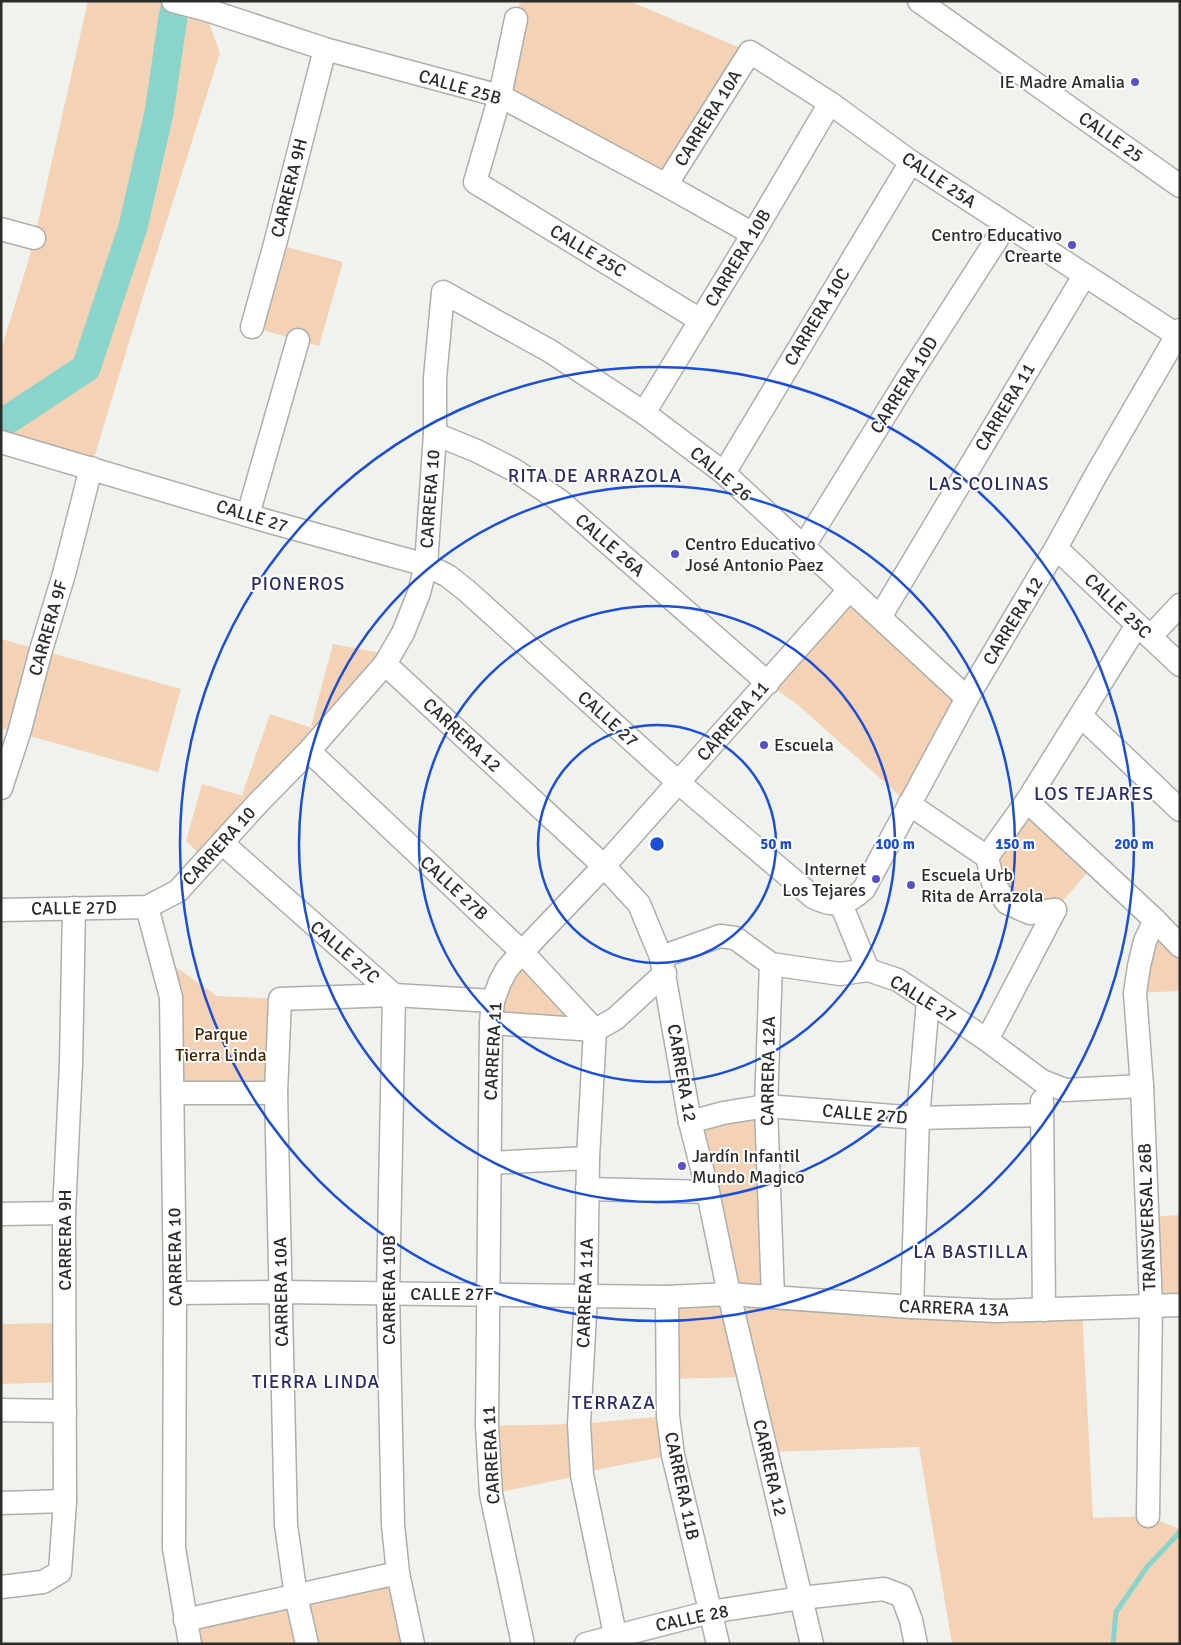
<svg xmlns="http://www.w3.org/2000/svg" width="1181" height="1645" font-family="Signika,sans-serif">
<rect width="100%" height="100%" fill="#f0f3ed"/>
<g fill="#f3d2b6">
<polygon points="88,1 196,1 204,9 220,53 143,296 91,468 1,442 1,350 28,262 39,218"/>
<polygon points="520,1 629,1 750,52 666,185 500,96"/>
<polygon points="275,244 343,262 319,346 252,327"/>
<polygon points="850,589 967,698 909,804 798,705 774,688"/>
<polygon points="1,639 181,689 158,772 1,728"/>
<polygon points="333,644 391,655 207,861 186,841 202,784 247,797 242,795 270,714 318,730 311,726"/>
<polygon points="1027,801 1094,865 1055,910 1007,903 987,857"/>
<polygon points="1155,920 1180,946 1180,991 1135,993"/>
<polygon points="160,956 217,996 280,999 276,1093 173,1093"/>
<polygon points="522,956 595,1030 491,1023"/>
<polygon points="766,1106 773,1297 1082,1308 1093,1518 1148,1516 1180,1529 1180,1644 952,1644 919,1447 766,1452 749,1377 668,1379 667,1297 729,1294 690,1122"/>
<polygon points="1180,1215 1180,1305 1151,1306 1147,1217"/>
<polygon points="64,1323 65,1382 1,1384 1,1324"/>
<polygon points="668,1416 673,1455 585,1472 582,1475 491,1494 487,1426 579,1424"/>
<polygon points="398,1573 413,1644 190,1644 185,1620"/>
</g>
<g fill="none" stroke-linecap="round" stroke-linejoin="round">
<polyline stroke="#89d4cb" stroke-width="5" points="1113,1644 1116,1612 1147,1567 1180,1532"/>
<polyline stroke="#89d4cb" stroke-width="29" points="1,424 86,368 133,227 159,113 173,17 177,1"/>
<g stroke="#adafab" stroke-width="25">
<g id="minor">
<polyline points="173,1 204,9 325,49 500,96 666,185 753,234"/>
<polyline points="919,1 1180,186"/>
<polyline points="516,19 500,96 475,182 700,320"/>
<polyline points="666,185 750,52 830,103 911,162 1180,337"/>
<polyline points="1,229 34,238"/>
<polyline points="252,327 275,244 325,49"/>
<polyline points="644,413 753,234 830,103"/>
<polyline points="435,434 477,451 516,471 560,501 768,683"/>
<path d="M1,442l266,79 159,44 22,11 19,15 212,192 134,114c21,11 34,8 51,-8l103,-191 89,-150 40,-73 84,-145"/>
<polyline points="724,473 911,162"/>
<polyline points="248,515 298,340"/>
<polyline points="804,546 911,373 1006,225"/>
<polyline points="1056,548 1180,665"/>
<polyline points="880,617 1084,276"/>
<polyline points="1150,637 1180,605"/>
<polyline points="385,664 604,866 639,904 661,957 690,1122 708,1192 729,1294 812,1644"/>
<polyline points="1081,716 1180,810"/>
<polyline points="309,751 522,952 595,1030"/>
<polyline points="1,788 19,733 41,650 64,574 91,468"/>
<polyline points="1027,801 1155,920 1180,946"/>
<polyline points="909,804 987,857 993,883 1007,903 1030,913 1055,910"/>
<polyline points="222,843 394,995 493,1001"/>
<polyline points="987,857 1027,801 1137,625"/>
<polyline points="841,904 868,970"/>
<polyline points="147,907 171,997 175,1293 174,1548 190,1644"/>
<polyline points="1,910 147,907 178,891 259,802 309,751 385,664 403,633 419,593 426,565 435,434 435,378 443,292 550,351 644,413 724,473 967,698"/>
<polyline points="661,957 720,936 735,938 771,964 840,974 868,970 898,980 987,1040 1042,1081 1065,1090 1142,1086"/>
<polyline points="771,964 766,1106 773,1297"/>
<polyline points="491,1023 595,1030 615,1019 665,973"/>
<polyline points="595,1030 588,1158 586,1296 579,1424 582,1475 617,1644"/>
<polyline points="987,1040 1055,910"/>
<polyline points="173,1093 276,1093"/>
<polyline points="1042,1101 1044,1310"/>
<polyline points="690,1122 723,1113 766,1106 918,1118 1042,1115"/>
<polyline points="490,1163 588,1158"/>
<polyline points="587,1189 708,1192"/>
<polyline points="1,1214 64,1213"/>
<polyline points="175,1293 281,1292 667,1297 729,1294 912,1307 997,1311 1180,1305"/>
<polyline points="667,1297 668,1416 673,1455 718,1644"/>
<polyline points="912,1307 918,1118 928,1001"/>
<polyline points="1,1410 65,1411"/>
<polyline points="1,1503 65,1501"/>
<polyline points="1148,1516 1151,1306 1142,1086 1135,993 1139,966 1145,941 1155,920"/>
<polyline points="1,1587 43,1582 60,1572 65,1501 64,1213 71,1064 74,908"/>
<polyline points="185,1620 398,1573"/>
<polyline points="307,1644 296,1596 286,1525 276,1093 280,999 394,995 388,1294 393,1525 398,1573 413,1644"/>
<polyline points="523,1644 491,1494 487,1426 491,1023 493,1001 500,982 507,969 522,952 604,866 850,589"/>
<polyline points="586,1644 710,1612 801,1598 884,1589 902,1596 911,1620 916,1644"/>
</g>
</g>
<use href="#minor" stroke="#fff" stroke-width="22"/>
</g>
<g fill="none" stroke="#1d4ed8" stroke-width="2.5">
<circle cx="657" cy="844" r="119"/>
<circle cx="657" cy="844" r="238"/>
<circle cx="657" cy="844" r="358"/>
<circle cx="657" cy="844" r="477"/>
</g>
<g fill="#5751c9" stroke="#fffffe" stroke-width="2">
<circle cx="1135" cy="82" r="5"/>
<circle cx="1072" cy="245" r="5"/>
<circle cx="675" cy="554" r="5"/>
<circle cx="764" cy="745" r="5"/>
<circle cx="876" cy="879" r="5"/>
<circle cx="911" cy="885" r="5"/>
<circle cx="682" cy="1166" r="5"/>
</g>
<g text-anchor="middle" stroke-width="4" stroke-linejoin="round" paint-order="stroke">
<g font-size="18" fill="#2c2d2b" stroke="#fffffe" text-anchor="start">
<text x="1125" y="88" text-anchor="end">IE Madre Amalia</text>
<text x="1062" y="241" text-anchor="end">Centro Educativo<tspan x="1062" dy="21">Crearte</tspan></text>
<text x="685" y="550">Centro Educativo<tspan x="685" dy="21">José Antonio Paez</tspan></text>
<text x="774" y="751">Escuela</text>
<text x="866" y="875" text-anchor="end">Internet<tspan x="866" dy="21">Los Tejares</tspan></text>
<text x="921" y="881">Escuela Urb<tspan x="921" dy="21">Rita de Arrazola</tspan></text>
<text x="692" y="1162">Jardín Infantil<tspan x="692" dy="21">Mundo Magico</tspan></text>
</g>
<g font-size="18" fill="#2c2d2b" stroke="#fffffe">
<text transform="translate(460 87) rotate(16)" y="6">CALLE 25B</text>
<text transform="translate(708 118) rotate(-58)" y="6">CARRERA 10A</text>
<text transform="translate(1111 137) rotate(35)" y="6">CALLE 25</text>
<text transform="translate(939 180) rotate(34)" y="6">CALLE 25A</text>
<text transform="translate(289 188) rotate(-76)" y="6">CARRERA 9H</text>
<text transform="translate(588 251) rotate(31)" y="6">CALLE 25C</text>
<text transform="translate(738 258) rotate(-59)" y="6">CARRERA 10B</text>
<text transform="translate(817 317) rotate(-59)" y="6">CARRERA 10C</text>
<text transform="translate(904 385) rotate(-58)" y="6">CARRERA 10D</text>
<text transform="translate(1005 407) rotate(-59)" y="6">CARRERA 11</text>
<text transform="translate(721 474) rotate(40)" y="6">CALLE 26</text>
<text transform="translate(430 499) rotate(-86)" y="6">CARRERA 10</text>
<text transform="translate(252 516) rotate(17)" y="6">CALLE 27</text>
<text transform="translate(610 545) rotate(41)" y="6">CALLE 26A</text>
<text transform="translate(1118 606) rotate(44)" y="6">CALLE 25C</text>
<text transform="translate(1013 621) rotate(-59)" y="6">CARRERA 12</text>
<text transform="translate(48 628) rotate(-74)" y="6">CARRERA 9F</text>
<text transform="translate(608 719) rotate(42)" y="6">CALLE 27</text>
<text transform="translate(733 721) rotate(-49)" y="6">CARRERA 11</text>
<text transform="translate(462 735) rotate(43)" y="6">CARRERA 12</text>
<text transform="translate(219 846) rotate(-48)" y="6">CARRERA 10</text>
<text transform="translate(454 888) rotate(43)" y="6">CALLE 27B</text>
<text transform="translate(74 908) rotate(-1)" y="6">CALLE 27D</text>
<text transform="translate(345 952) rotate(41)" y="6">CALLE 27C</text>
<text transform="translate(923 999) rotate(32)" y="6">CALLE 27</text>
<text transform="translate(493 1051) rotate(-87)" y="6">CARRERA 11</text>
<text transform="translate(768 1071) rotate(-89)" y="6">CARRERA 12A</text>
<text transform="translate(682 1073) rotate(80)" y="6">CARRERA 12</text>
<text transform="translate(865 1114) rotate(5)" y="6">CALLE 27D</text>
<text transform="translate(1147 1217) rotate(-92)" y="6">TRANSVERSAL 26B</text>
<text transform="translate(65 1240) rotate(-90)" y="6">CARRERA 9H</text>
<text transform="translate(175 1257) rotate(-91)" y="6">CARRERA 10</text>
<text transform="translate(389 1290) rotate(-90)" y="6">CARRERA 10B</text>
<text transform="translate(281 1292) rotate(-91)" y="6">CARRERA 10A</text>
<text transform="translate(585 1293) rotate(-88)" y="6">CARRERA 11A</text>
<text x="452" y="1300">CALLE 27F</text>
<text transform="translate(954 1308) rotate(2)" y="6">CARRERA 13A</text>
<text transform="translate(491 1455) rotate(-93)" y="6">CARRERA 11</text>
<text transform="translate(770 1468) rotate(77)" y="6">CARRERA 12</text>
<text transform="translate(682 1486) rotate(78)" y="6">CARRERA 11B</text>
<text transform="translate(692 1618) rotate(-12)" y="6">CALLE 28</text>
</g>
<g font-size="18" fill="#432504" stroke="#fffffe">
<text x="221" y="1040">Parque<tspan x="221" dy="21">Tierra Linda</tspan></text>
</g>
<g font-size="19" letter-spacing="1" fill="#2c2c66" stroke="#fffffe">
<text x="595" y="482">RITA DE ARRAZOLA</text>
<text x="989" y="490">LAS COLINAS</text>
<text x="298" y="590">PIONEROS</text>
<text x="1094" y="800">LOS TEJARES</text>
<text x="971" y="1258">LA BASTILLA</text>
<text x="316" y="1388">TIERRA LINDA</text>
<text x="614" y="1409">TERRAZA</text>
</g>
</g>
<circle cx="657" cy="844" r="8" fill="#1d4ed8" stroke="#fffffe" stroke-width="2.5"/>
<g font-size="15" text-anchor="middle" font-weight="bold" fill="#1d4ed8" stroke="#fffffe" stroke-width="4" stroke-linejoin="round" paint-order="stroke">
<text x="776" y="849">50 m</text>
<text x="895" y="849">100 m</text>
<text x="1015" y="849">150 m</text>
<text x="1134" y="849">200 m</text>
</g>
<rect width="1181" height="1645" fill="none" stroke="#2c2d2b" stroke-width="5"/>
</svg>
